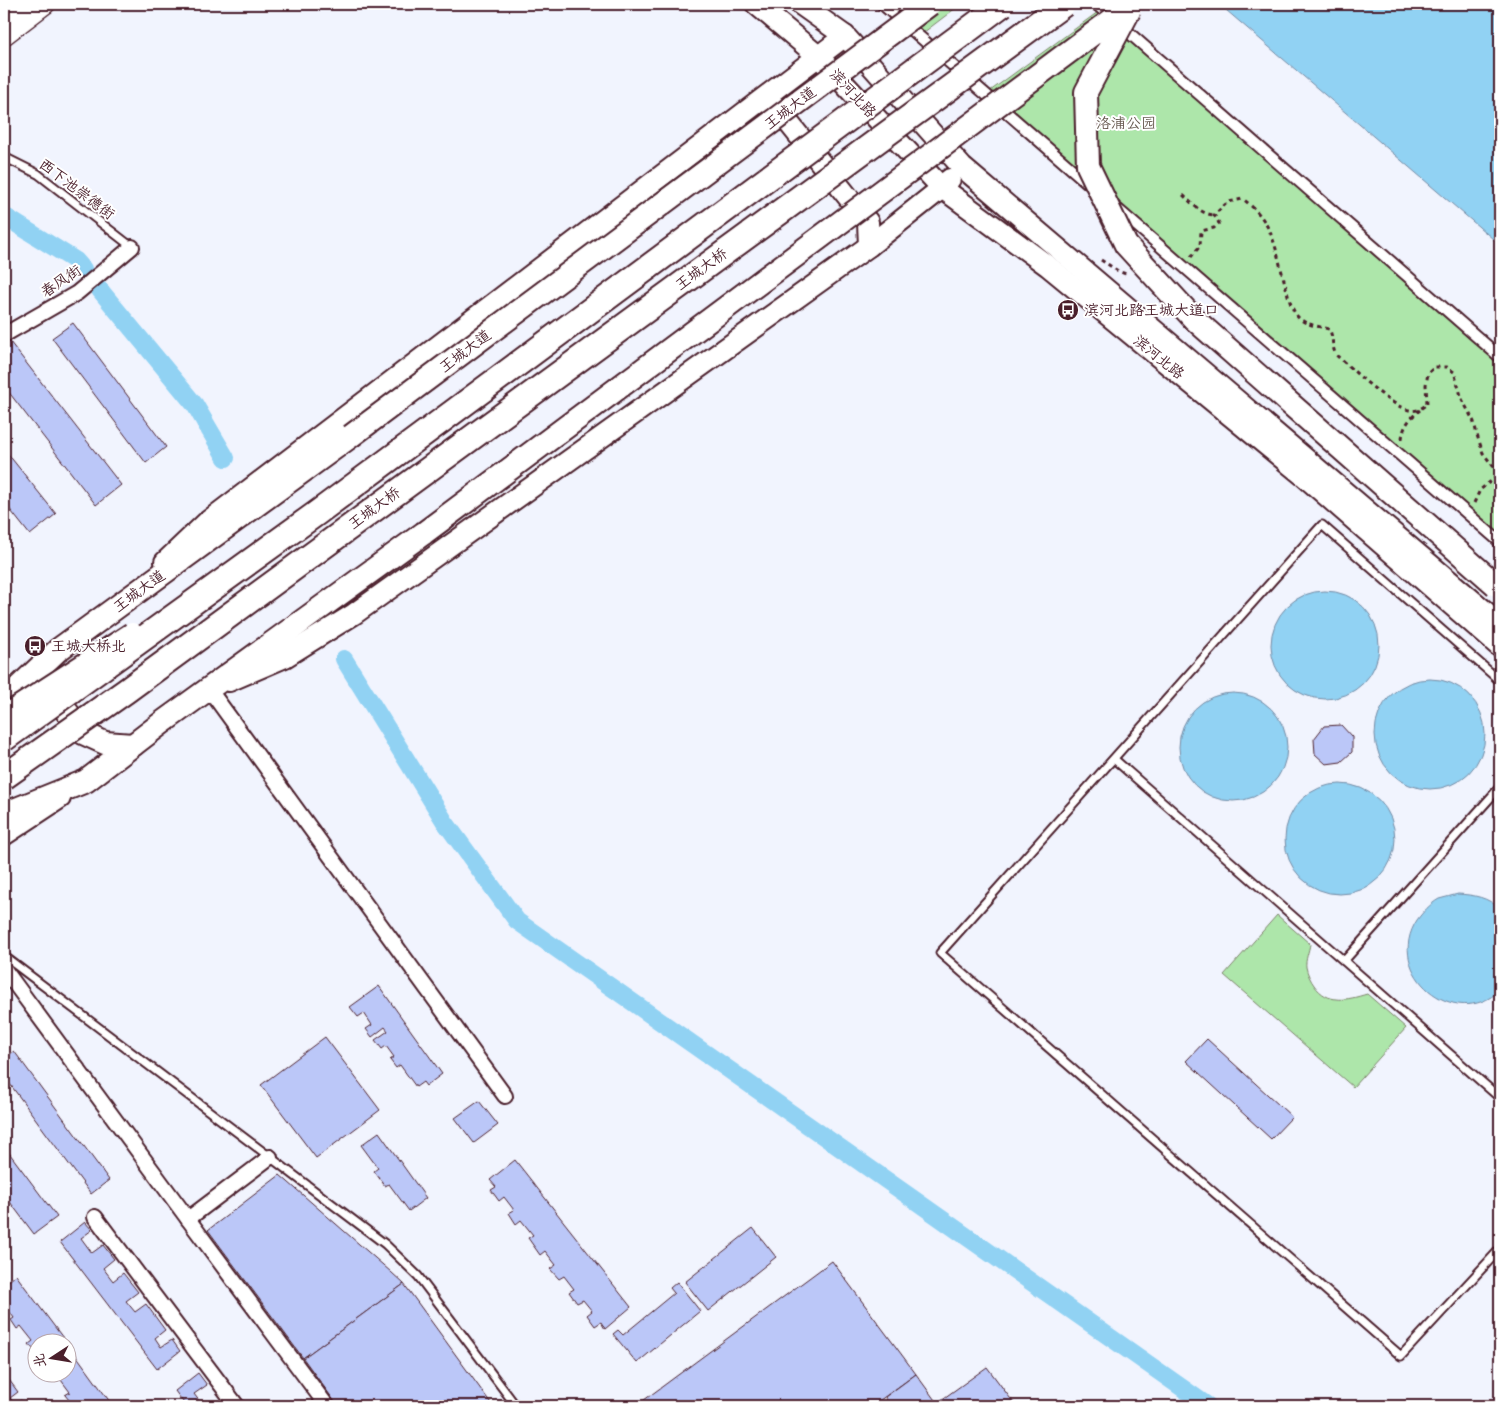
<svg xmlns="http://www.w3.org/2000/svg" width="1504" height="1410" font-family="Delius,'LXGW WenKai TC',sans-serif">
<rect width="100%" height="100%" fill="#f1f4fe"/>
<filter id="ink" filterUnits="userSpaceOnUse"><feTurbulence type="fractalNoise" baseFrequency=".02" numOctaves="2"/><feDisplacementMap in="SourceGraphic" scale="10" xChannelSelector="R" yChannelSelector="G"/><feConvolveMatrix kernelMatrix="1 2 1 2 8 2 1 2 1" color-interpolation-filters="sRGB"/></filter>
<g filter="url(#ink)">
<g fill="#ade6aa" stroke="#7c826a">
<polygon points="882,4 961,4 919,36"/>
<polygon points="1102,9 1500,357 1500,542 986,94"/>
<path d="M1277,915l33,29c-1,7 -5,16 -4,23 1,6 5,14 8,18 14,20 33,15 53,9l39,34 -53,59 -129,-112z"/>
</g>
<g fill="#91d2f3" stroke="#758aa3">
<polygon points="1219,4 1500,4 1500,245"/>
<circle cx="1325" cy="645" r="54"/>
<circle cx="1430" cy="734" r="55"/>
<circle cx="1233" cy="747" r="54"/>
<circle cx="1340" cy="839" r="55"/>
<path d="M1458,894c16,1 30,3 42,15v81c-45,43 -117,-18 -83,-70 6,-8 13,-16 22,-21 6,-2 13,-3 19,-5z"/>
</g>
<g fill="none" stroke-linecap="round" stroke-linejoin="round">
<g stroke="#91d2f3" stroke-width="18">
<polyline points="4,216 76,261 83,269"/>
<polyline points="100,290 195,405 226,458"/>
<polyline points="344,659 445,822 517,921 1208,1406"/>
</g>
</g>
<g fill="#bbc7f8" stroke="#4a1f2b">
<polygon points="73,323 166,447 146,463 52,338"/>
<polygon points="10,342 121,485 96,505 4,386 4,347"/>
<polygon points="4,449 56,514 30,535 4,502"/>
<polygon points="1341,725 1352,737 1352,752 1341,762 1326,764 1315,754 1314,739 1324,726"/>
<polygon points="379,986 442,1074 426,1086 423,1082 416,1087 400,1065 396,1068 390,1060 394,1057 386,1046 382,1049 375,1040 388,1031 385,1027 372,1037 366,1029 372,1025 364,1013 358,1017 350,1007"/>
<polygon points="325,1037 380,1110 316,1158 261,1085"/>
<polygon points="1207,1039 1292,1117 1271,1139 1186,1061"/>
<polygon points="14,1051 109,1180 91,1194 4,1076 4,1059"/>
<polygon points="479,1101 498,1125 474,1143 455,1118"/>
<polygon points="379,1132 426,1198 409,1211 389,1184 385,1186 374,1171 378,1168 361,1145"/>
<polygon points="4,1146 57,1217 34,1234 4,1194"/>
<polygon points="515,1160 631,1307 605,1329 601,1322 595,1326 587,1315 592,1311 583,1300 577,1303 569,1292 574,1289 564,1276 559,1279 550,1269 556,1265 545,1251 540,1255 528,1238 533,1235 521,1220 516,1224 509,1213 514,1210 504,1197 499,1201 491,1190 496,1187 490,1180"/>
<polygon points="280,1175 391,1272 404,1284 303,1358 208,1230"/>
<polygon points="85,1222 92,1230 81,1238 92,1253 103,1245 114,1259 103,1268 113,1281 123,1273 138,1292 126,1301 135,1312 146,1304 165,1330 155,1338 161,1347 172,1340 180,1351 157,1369 60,1242"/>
<polygon points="753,1228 776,1257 708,1311 685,1282"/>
<polygon points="832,1261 916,1374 872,1406 636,1406"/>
<polygon points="16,1275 66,1342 38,1342 37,1354 29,1344 33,1341 21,1326 17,1329 11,1320 14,1318 4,1304 4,1285"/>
<polygon points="677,1282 700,1311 637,1363 613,1334 618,1330 623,1335 674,1293 670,1288"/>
<polygon points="404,1284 493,1406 338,1406 303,1358"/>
<polygon points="68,1344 113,1406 81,1406 77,1402 73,1405 65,1395 70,1392 58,1376 54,1379 50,1372 68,1372"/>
<polygon points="987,1367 1016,1406 934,1406 937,1403"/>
<polygon points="4,1373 18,1392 10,1398 15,1404 21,1400 26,1406 4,1406"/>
<polygon points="198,1373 207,1385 194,1394 203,1406 186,1406 175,1391"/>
<polygon points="916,1374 937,1403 934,1406 891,1406 885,1397"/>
</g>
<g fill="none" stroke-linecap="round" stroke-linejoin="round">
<g stroke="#4a1f2b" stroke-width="11">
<g id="service">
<polyline points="4,157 38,174 132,247"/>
<polyline points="1500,681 1322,525 940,953 1401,1356 1500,1249"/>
<polyline points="1114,759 1500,1098"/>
<polyline points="4,956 385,1244 418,1276 516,1406"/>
<polyline points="1344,961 1500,787"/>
</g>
</g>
<g stroke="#4a1f2b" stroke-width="14">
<g id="pedestrian">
<polyline points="882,4 1090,185"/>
<polyline points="1096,4 1500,357"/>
<polyline points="1114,206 1500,542"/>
</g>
</g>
<g stroke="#4a1f2b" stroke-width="18">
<g id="minor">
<polyline points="4,335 77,293 132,247"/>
<polyline points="209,689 505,1096"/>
<polyline points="4,969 188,1219 327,1406"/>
<polyline points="95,1217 237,1406"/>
<polyline points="188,1219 270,1157"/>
</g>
</g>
<g stroke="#4a1f2b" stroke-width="21">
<g id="tertiary">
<polyline points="4,18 23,4"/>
<polyline points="4,36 46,4"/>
</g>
</g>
<g stroke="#4a1f2b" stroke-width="24">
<g id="secondary">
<polyline points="756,4 818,56 942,188 1048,266 1304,476 1500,647"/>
<polyline points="800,4 845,36 962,167 1500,624"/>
<polyline points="770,104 776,107 868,222 869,246"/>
<polyline points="165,562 207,522 845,36"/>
<polyline points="229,681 285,657 354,614 869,246 942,188 950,179"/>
<polyline points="4,835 60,798"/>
</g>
</g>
<g stroke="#4a1f2b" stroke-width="26">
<g id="primary">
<polyline points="54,683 64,708 83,733 105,743 133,745"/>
<polyline points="4,701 58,650 351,436"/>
<polyline points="4,814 86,781 163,722 424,533"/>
</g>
</g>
<g stroke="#4a1f2b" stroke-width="3" stroke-dasharray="4 4" stroke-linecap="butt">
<path d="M1183,195c9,8 17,19 31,20"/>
<path d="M1191,257l9,-11 1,-15 13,-3 5,-5 -5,-8 14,-13 15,-3c33,25 32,52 43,88 2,9 5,21 11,29 7,9 21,10 32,13 5,9 2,16 7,26 16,14 54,51 73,55 8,2 13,-2 18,-6l-1,-19 2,-12 7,-6h12l7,5 8,27 12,23 3,13 6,18 17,22"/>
<polyline points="1101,260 1118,271 1126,274"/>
<path d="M1402,439c1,-13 8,-21 18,-29"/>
<polyline points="1474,503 1480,490 1500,474"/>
</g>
<use href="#service" stroke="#fff" stroke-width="7"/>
<use href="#pedestrian" stroke="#fff" stroke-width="10"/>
<use href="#minor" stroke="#fff" stroke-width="14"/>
<use href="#tertiary" stroke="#fff" stroke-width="18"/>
<use href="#secondary" stroke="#fff" stroke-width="20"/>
<use href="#primary" stroke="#fff" stroke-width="22"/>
<g stroke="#4a1f2b" stroke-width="26" stroke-linecap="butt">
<g id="primary-bridge">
<polyline points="1129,11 1086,92 1088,166 1126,245 1194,319 1496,585"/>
<polyline points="351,436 930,4"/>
<polyline points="424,533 1133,4"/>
<polyline points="4,717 132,634"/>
</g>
</g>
<g stroke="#4a1f2b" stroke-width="28" stroke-linecap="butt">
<g id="trunk-bridge">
<polyline points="4,739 317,513 1003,4"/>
<polyline points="4,777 126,691 1064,4"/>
</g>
</g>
<use href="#primary-bridge" stroke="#fff" stroke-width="22"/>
<use href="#trunk-bridge" stroke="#fff" stroke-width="24"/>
</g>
</g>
<defs>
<g id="bus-disc" transform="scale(1.125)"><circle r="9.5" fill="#4a1f2b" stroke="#fff"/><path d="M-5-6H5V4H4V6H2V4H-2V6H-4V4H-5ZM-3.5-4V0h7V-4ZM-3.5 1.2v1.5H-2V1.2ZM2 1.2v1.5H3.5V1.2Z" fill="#fff"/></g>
</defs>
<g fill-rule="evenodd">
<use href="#bus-disc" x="1068" y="310"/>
<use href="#bus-disc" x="35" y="646"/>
</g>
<g text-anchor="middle" stroke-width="4" stroke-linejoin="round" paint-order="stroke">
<g font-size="15" fill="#4a1f2b" stroke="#fff">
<text transform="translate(853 93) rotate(47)" y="5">滨河北路</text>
<text transform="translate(790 108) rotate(-37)" y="5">王城大道</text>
<text transform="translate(77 189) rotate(37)" y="5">西下池崇德街</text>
<text transform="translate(701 269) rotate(-36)" y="5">王城大桥</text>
<text transform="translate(61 281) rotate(-34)" y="5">春风街</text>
<text transform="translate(465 351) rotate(-37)" y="5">王城大道</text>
<text transform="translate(1159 357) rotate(39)" y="5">滨河北路</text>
<text transform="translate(374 508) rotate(-36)" y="5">王城大桥</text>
<text transform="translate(139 591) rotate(-36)" y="5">王城大道</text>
</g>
<g font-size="15" fill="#685b51" stroke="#fff">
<text x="1126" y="128">洛浦公园</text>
</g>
<g font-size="15" fill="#4a1f2b" stroke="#fff" text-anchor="start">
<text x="1084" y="315">滨河北路王城大道口</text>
<text x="51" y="651">王城大桥北</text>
</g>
</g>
<rect width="1504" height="1410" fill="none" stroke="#fff" stroke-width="20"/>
<rect x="10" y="10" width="1484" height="1390" fill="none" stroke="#4a1f2b" stroke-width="2" filter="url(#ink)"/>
<g transform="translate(52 1358) rotate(258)"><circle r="24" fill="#ffffff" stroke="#b7a5aa"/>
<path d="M0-4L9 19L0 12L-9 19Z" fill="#4a1f2b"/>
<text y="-8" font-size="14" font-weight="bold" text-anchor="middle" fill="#4a1f2b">北</text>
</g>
</svg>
